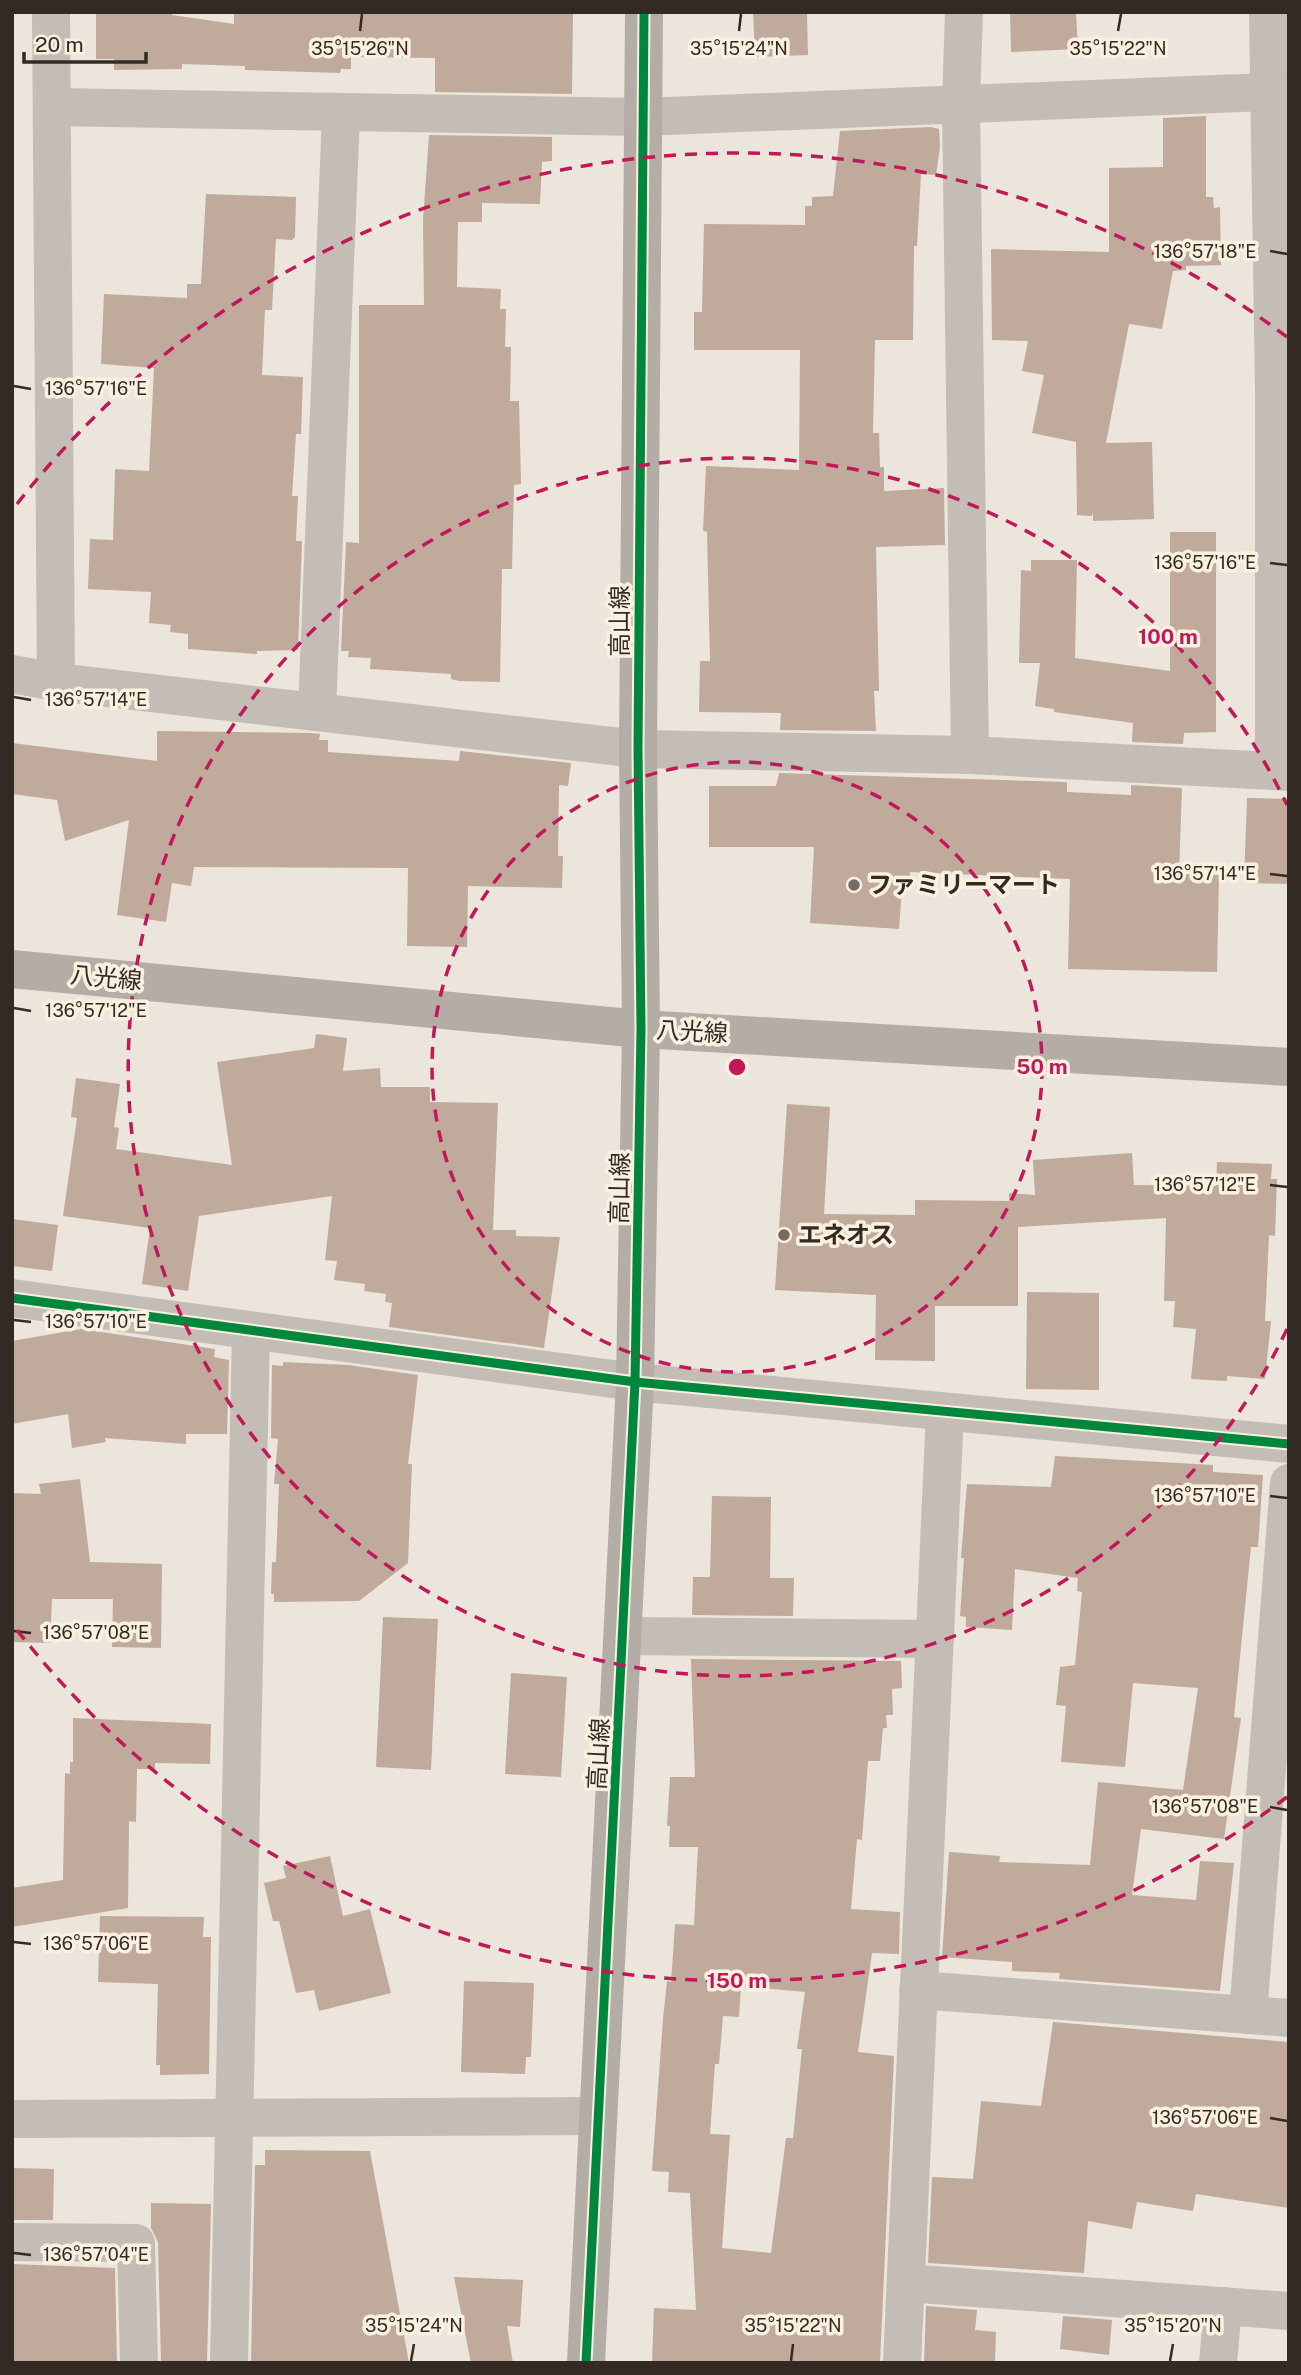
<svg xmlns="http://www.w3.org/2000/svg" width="1301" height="2375" font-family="'Public Sans','Noto Sans JP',sans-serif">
<rect width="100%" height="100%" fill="#ebe5db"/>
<g fill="#c0aa9b" fill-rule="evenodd">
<polygon points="96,12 172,12 172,15 234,24 234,12 573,12 572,94 435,92 435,58 351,57 351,69 341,69 340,73 245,70 245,66 182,64 182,69 114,70 114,59 96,59"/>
<polygon points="753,12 807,12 808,55 755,57"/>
<polygon points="1010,12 1076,12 1078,49 1011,52"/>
<polygon points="1206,116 1206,197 1213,197 1214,208 1220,207 1221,265 1186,266 1186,270 1173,271 1162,329 1129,324 1106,443 1152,442 1154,519 1093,521 1093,512 1092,516 1077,515 1076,442 1032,433 1044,375 1022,371 1028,341 992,340 991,249 1109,252 1109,168 1163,167 1163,118"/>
<polygon points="931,127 939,129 940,147 936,175 921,174 917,246 914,246 913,340 875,340 873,433 879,433 880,467 884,467 884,491 944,488 945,545 876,547 879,691 874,691 876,731 780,730 781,713 699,712 700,661 710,661 707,532 703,531 706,466 799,470 800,350 694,350 694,312 702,312 704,224 805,225 805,206 812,206 812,197 833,196 840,131"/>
<polygon points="429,135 552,137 552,161 542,162 540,204 482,203 482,222 458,222 457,287 501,289 500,309 506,309 505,347 511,347 510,401 519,401 521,484 514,485 512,569 502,569 500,682 459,681 451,679 451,674 370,669 371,658 348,657 349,651 341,651 346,542 359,543 359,305 424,305 423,220"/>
<polygon points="206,194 296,197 295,237 292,240 276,239 272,310 265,310 262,375 303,377 301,434 296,434 292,496 298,496 296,541 302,541 298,650 257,651 257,654 188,649 188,634 170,632 171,625 149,623 151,592 88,589 90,539 113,540 115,469 149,471 154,368 101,364 104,294 187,298 187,284 201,284"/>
<polygon points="1170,532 1216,532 1216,732 1184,733 1183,744 1132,742 1133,723 1054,712 1054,709 1035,706 1040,663 1019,663 1021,570 1031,571 1031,560 1077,560 1075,658 1170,671"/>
<polygon points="157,731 310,733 320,734 319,740 328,740 328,752 459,761 460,751 571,763 568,786 559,785 558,856 563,856 562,888 468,886 467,947 407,946 408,868 194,867 191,886 172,883 166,922 117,915 129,820 65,841 57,800 12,794 12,743 157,761"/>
<polygon points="779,773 1067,782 1067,792 1131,795 1131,785 1182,788 1179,874 1219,875 1217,972 1068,969 1070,879 910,872 910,889 902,888 899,929 810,923 814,847 709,847 709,786 776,786"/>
<polygon points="1247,798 1289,799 1289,884 1244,883"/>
<polygon points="316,1034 347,1038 343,1071 380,1068 381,1087 430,1087 430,1102 498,1103 493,1230 516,1230 516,1236 560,1237 544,1348 389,1327 392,1303 385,1302 386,1294 364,1291 365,1284 334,1280 337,1261 325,1260 332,1196 199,1216 188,1291 142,1284 150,1228 63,1216 77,1118 71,1117 76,1078 120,1084 114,1127 119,1128 116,1149 232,1165 217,1062 314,1048"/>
<polygon points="787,1104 830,1107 824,1214 915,1215 915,1200 1009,1201 1009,1193 1035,1195 1033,1160 1132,1153 1134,1185 1216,1186 1217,1162 1272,1164 1271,1179 1277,1179 1275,1236 1269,1235 1265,1321 1271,1321 1265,1379 1227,1376 1227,1381 1191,1379 1196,1329 1173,1327 1175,1301 1164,1301 1166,1218 1018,1227 1018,1306 935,1306 935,1361 875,1360 876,1295 775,1290"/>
<polygon points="12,1219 58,1225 52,1271 12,1266"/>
<polygon points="1027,1292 1099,1293 1099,1390 1026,1389"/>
<polygon points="81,1329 215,1349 214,1357 229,1360 227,1434 186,1434 186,1444 105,1438 106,1442 72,1448 68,1414 12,1424 12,1341"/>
<polygon points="283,1362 348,1365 418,1375 408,1464 412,1464 408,1563 359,1601 274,1602 274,1594 271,1594 272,1562 276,1562 279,1484 274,1484 278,1439 271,1438 272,1365 283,1366"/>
<polygon points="1055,1456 1213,1465 1213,1472 1263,1475 1258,1547 1251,1547 1234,1717 1241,1718 1224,1839 1141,1829 1132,1895 1196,1900 1200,1861 1234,1863 1220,1991 1059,1979 1060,1973 1012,1971 1012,1962 942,1957 949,1852 1000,1856 999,1862 1090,1865 1098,1782 1183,1790 1198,1688 1133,1683 1125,1767 1061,1762 1066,1706 1056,1705 1060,1667 1075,1665 1082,1592 1077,1591 1078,1578 1015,1569 1012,1630 966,1627 966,1617 960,1616 964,1558 961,1558 967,1484 1051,1487"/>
<polygon points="80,1479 90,1562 162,1564 161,1648 112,1647 113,1599 52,1599 50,1643 12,1642 12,1493 41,1494 39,1484"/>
<polygon points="712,1496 771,1497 770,1578 794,1578 793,1616 692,1615 693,1577 710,1577"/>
<polygon points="383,1617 438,1619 431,1770 376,1767"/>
<path d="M691,1659l210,2 1,27 -10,1 1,26h-7l1,13h-4l-3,33h-12l-6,79 -5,-1 -6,70 49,3 -1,42 -27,-1 -14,99 36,4 -14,307h-228l2,-55 42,2 -6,-117 -22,-1 1,-20 -17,-1 11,-152 4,-38 4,1 4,-58 19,1 4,-78h-29l1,-21h-3l3,-49h25zM741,1986l64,6 -8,57h5l-9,89h-7l-15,115 -49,-5 8,-113 -20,-1 5,-70h4l4,-48 16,1z"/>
<polygon points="511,1673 567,1677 561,1777 505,1774"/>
<polygon points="73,1718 211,1724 210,1764 155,1763 155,1769 137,1769 136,1822 129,1821 128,1908 12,1927 12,1888 63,1880 65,1773 70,1774 70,1762 73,1762"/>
<polygon points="330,1856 343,1916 370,1909 391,1993 319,2011 314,1990 296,1993 279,1921 273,1921 264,1883 286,1878 283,1866"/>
<polygon points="100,1916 204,1917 203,1937 211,1937 209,2074 160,2075 160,2065 156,2065 158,1984 98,1982"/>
<polygon points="464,1981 534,1983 531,2057 526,2057 525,2074 461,2072"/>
<polygon points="1053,2022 1289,2042 1289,2208 1196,2194 1193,2211 1137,2202 1132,2229 1088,2221 1084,2273 928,2263 932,2177 973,2179 981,2101 1041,2106"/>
<polygon points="265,2150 370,2151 409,2363 251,2363 255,2165 265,2165"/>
<polygon points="12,2168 54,2169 53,2220 12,2220"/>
<polygon points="151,2203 211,2204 207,2363 161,2363 158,2242 151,2228"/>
<polygon points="12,2264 115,2268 117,2363 12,2363"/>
<polygon points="454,2277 523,2280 520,2327 507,2326 513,2363 471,2363"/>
<polygon points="926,2306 977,2310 975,2330 996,2332 995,2363 924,2363"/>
<polygon points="1063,2316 1112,2320 1109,2355 1060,2349"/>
</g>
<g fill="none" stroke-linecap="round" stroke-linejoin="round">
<g stroke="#c3bdb5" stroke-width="38">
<polyline points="51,12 56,682"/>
<polyline points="964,12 961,103 970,755"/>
<polyline points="1268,12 1274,388 1274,771"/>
<polyline points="53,107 642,117 1289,91"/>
<polyline points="12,674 56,682 638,749 970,755 1289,772"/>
<polyline points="317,711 341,114"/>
<polyline points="12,1298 635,1382 1289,1444"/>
<polyline points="625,1636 935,1639"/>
<polyline points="918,1990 1289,2018"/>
<polyline points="1248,2015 1289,1483"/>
<polyline points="12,2119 596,2116"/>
<polyline points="12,2242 136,2243 139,2363"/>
<polyline points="906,2283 1289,2311"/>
<polyline points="229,2363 251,1331"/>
<polyline points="902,2363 945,1412"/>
<polyline points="1218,2363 1223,2306"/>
</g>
<g stroke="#b4ada5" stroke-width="38">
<polyline points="12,969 641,1029 1289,1067"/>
<polyline points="586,2363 635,1382 641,1029 638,749 644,12"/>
</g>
<g stroke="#faf0e0" stroke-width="13">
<g id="cycleway">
<polyline points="12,1298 635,1382 1289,1444"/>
<polyline points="586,2363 635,1382 641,1029 638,749 644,12"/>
</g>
</g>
<use href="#cycleway" stroke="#00873e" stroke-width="9"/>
</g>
<path fill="none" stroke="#332a24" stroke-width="2.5" d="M360,31l2,-17M739,31l2,-17M1118,31l3,-17M1270,251l17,3M14,386l17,3M1270,563l17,2M14,697l17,3M1270,874l17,2M14,1008l17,3M1270,1185l17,2M14,1320l17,2M1270,1496l17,2M14,1631l17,2M1270,1807l17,3M14,1942l17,2M1270,2118l17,3M14,2253l17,2M411,2361l3,-17M791,2361l2,-17M1170,2361l3,-17"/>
<g fill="none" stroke="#c2185b" stroke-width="3.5" stroke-dasharray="12 9">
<circle cx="737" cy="1067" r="305"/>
<path d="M1287 1329A609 609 0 1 1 1287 805"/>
<path d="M1287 1797A914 914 0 0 1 17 1630M17 504A914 914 0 0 1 1287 337"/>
</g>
<g fill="#736b64" stroke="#faf0e0" stroke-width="2.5">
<circle cx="854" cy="885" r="7"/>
<circle cx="784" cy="1235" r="7"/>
</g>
<g text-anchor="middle" stroke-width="7" stroke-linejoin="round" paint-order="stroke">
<g font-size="24" fill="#332a24" stroke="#faf0e0">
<text transform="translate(620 621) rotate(-90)" y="8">高山線</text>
<text transform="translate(106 978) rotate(5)" y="8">八光線</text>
<text transform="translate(692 1032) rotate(3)" y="8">八光線</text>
<text transform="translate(620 1188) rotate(-89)" y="8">高山線</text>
<text transform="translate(599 1754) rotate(-87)" y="8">高山線</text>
</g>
<g font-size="24" font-weight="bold" fill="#332a24" stroke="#faf0e0" text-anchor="start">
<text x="868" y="893">ファミリーマート</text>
<text x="798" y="1243">エネオス</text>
</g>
</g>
<g font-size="18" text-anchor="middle" fill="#332a24" stroke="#faf0e0" stroke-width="7" stroke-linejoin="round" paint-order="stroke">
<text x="360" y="55">35°15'26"N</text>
<text x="739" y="55">35°15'24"N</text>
<text x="1118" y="55">35°15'22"N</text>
<text x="1205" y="258">136°57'18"E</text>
<text x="96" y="395">136°57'16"E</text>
<text x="1205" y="569">136°57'16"E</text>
<text x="96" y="706">136°57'14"E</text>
<text x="1205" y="880">136°57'14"E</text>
<text x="96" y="1017">136°57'12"E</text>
<text x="1205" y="1191">136°57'12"E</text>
<text x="96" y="1328">136°57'10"E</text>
<text x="1205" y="1502">136°57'10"E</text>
<text x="96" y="1639">136°57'08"E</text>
<text x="1205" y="1813">136°57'08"E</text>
<text x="96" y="1950">136°57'06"E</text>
<text x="1205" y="2124">136°57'06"E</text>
<text x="96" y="2261">136°57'04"E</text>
<text x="414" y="2332">35°15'24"N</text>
<text x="793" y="2332">35°15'22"N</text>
<text x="1173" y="2332">35°15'20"N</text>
</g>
<circle cx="737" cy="1067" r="10" fill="#c2185b" stroke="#faf0e0" stroke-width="3.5"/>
<g font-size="21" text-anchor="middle" font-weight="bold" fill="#c2185b" stroke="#faf0e0" stroke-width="7" stroke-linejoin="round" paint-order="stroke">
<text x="1168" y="644">100 m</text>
<text x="1042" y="1074">50 m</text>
<text x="737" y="1988">150 m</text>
</g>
<rect width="1301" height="2375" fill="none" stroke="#332a24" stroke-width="28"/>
<path d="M24 52v10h122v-10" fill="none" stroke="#332a24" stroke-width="3.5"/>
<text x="35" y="52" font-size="21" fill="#332a24" stroke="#faf0e0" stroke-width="5" paint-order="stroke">20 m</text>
</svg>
